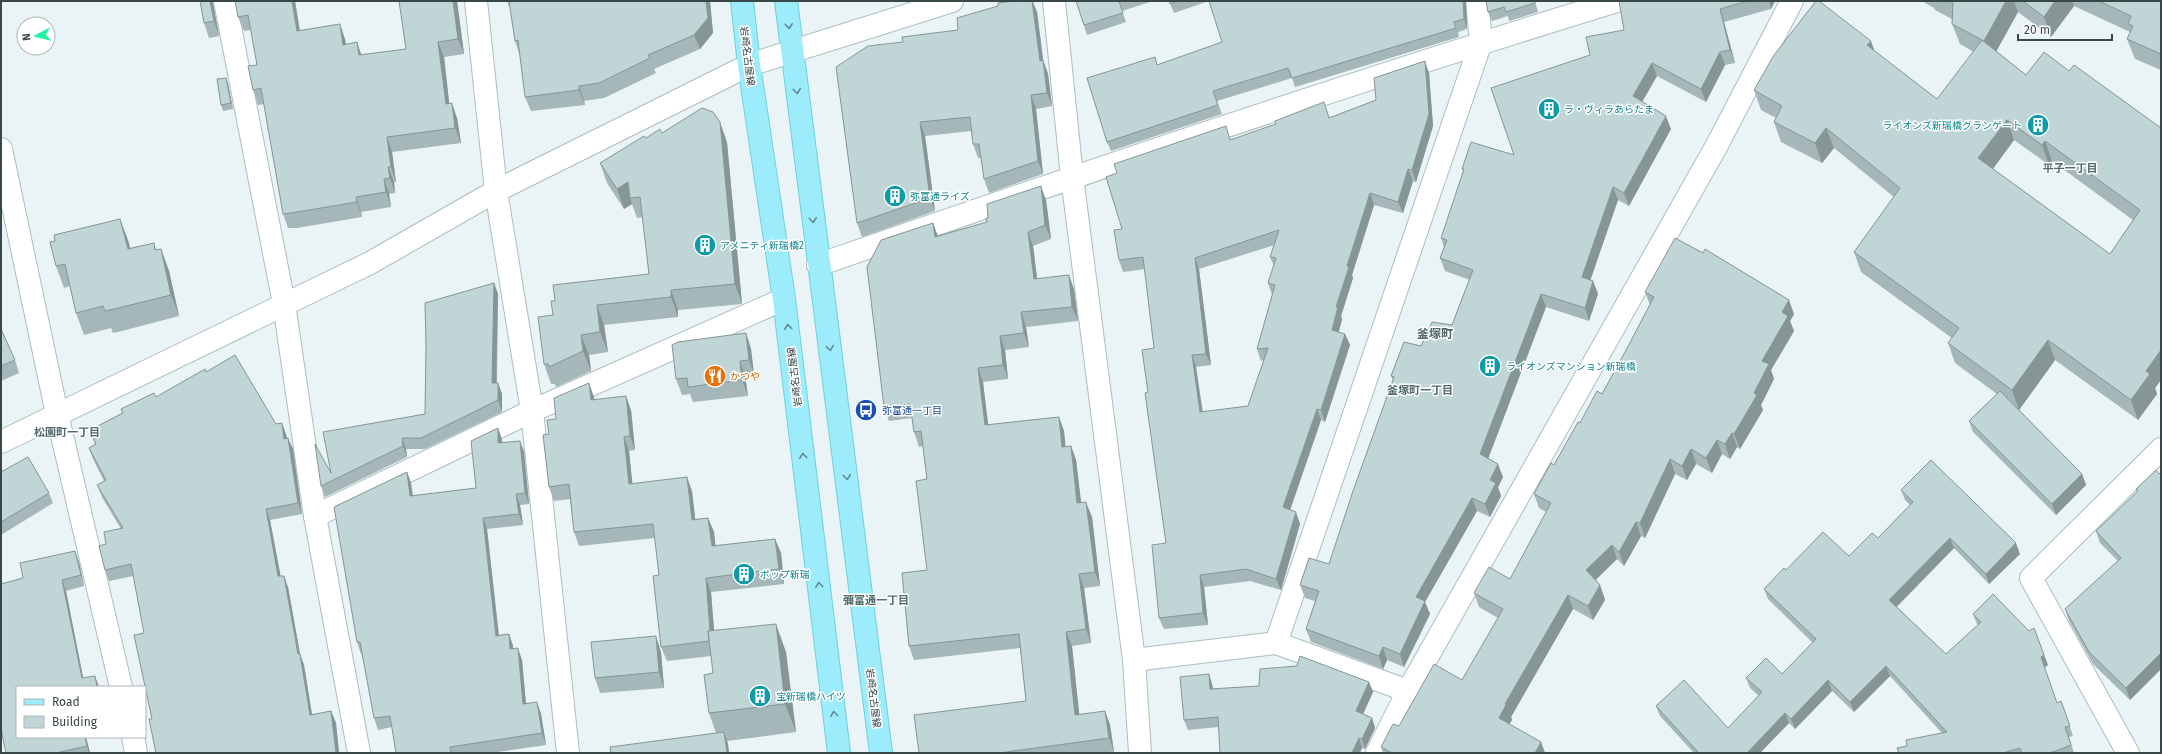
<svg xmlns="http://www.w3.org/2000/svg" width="2162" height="754" font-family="'Fira Sans','Noto Sans JP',sans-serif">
<rect width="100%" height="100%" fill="#eaf3f5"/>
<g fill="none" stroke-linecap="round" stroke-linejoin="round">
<g stroke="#adbec0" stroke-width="24">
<g id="minor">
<polyline points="225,1 284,304 315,516 359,753"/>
<polyline points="476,1 496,191 532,411 568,753"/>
<polyline points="1054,1 1072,177 1134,660 1140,753"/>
<polyline points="1,149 57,414 121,687"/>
<path d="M818,265c265,-92 531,-182 799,-264"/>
<polyline points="1,442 370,263 496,191 749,65 952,1"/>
<polyline points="315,516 532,411 784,299"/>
<polyline points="1134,660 1276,643"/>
<polyline points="1408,691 1276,643 1481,42 1477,1"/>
<polyline points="133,737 136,753"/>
<polyline points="1377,753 1408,691 1716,147 1792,1"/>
<polyline points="2128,753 2031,578 2161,449"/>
</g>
</g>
<g stroke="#6bd0e2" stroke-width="24">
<g id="major">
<polyline points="742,1 749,65 784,299 839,753"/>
<polyline points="786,1 881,753"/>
</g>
</g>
<use href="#minor" stroke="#fff" stroke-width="22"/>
<use href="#major" stroke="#9cecfc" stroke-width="22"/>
</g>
<g fill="#a5b7b8" fill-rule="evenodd">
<polygon points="200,1 213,1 213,3 219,36 209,38 204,23"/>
<polygon points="295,1 300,31 345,39 346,44 357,42 361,55 406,49 399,1 457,1 464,54 444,57 449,103 457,118 461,143 392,152 396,182 394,182 395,193 389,194 391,207 361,212 362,217 297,228 288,228 283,214 264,104 258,105 253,90 257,65 251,30 244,31 238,17"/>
<polygon points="507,1 710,1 713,33 700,49 654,69 656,73 604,98 584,101 585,105 531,111 525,97 520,56 515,41 510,7 509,7"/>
<polygon points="1014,1 1033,1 1037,12 1043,60 1048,74 1052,106 1036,109 1043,174 989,193 984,179 981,158 978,158 973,144 971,131 925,136 935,211 862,237 857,223 903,42 958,30"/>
<polygon points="1076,1 1153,1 1122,11 1126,22 1087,35"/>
<polygon points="1169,1 1466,1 1467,29 1458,32 1459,37 1295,87 1292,78 1217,101 1222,114 1111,151 1107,142 1158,65 1222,42 1209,1 1174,13"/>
<polygon points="1486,1 1535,1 1538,12 1509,21 1508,16 1492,21 1488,12"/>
<polygon points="1619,1 1775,1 1771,9 1724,22 1735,63 1725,65 1706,102 1657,76 1642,102 1671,129 1629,206 1618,200 1590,280 1593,281 1598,294 1589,321 1546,307 1488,458 1503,477 1498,487 1501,496 1490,517 1477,511 1425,602 1430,614 1404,667 1387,660 1383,669 1311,642 1306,629 1315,601 1305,598 1300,585 1329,564 1393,380 1391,376 1421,346 1452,325 1470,280 1445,271 1440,258 1444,247 1441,238 1464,172 1462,169 1514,155 1590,55 1624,30"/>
<path d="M1922,1h239v69l-26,-11 -8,-20 3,-7 -56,-26 -23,31 -33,-25 -22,39 30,24 43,-4 92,57v252l-6,8 2,6 -19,26 -83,-60 -36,50 -3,-3 66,67 4,11 -30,30 -83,-83 -4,-11 28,-27 -42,-31 -7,-20 4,-5 -91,-66 -7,-20 40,-55 -60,-49 -12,15 -41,-21 -7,-20 2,-4 -15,-8 -7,-20 120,-39 63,48 37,-47 -14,-8 -8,-20v-5l-17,-9 -1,-2zM2014,140l35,25 3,-4 81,59 -23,34 -117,-85z"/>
<path d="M1429,73l4,53 -17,56 -3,-1 -10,32 -29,-8 -22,70 1,3 -12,38 1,3 -3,13 6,2 5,11 -25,77 -4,-2 -31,90 10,14 -19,66 -31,-9 -46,6 4,38 -44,4 -5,-11 7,-75 -18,-151 6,-44 -9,-79 -22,3 -4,-12 111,-120 100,-22 46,-18zM1274,245l-4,12 4,9 -6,17 4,12 -15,54 4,12 3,-1 -16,46 -45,6 -7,-45 15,-2 -12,-96z"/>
<polygon points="226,78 228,84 233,109 223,111 221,105"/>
<polygon points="662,133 727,142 742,304 678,310 678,317 604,325 608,352 589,355 591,371 556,387 555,384 551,384 544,364 553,315 649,274 643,217 637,218 632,204 624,209 607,183 600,163 646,138"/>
<polygon points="1046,200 1051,239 1033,246 1037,279 1074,289 1078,321 1026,327 1029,347 1005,350 1008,379 983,382 988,425 1059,417 1064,431 1065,447 1071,446 1076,460 1081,503 1092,517 1100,586 1084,588 1091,643 1072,646 1079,715 1105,711 1110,725 1114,752 1107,753 919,753 1026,701 1020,648 914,660 909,646 927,570 927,479 923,446 919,447 914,432 912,418 889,421 884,407 933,223 938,236 987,222 988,218"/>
<polygon points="128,240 130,248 154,243 156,250 161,249 169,271 179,316 122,331 113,333 111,328 84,335 76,313 70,286 64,288 56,266"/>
<polygon points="494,283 498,294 497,383 502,394 502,412 425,449 406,449 407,457 325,497 321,486 331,473 425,414"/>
<polygon points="1645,292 1794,314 1790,321 1794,331 1771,370 1774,379 1761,405 1763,410 1740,449 1737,447 1730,459 1722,454 1712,473 1696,464 1687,480 1675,474 1645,538 1641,536 1624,566 1617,559 1596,580 1600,585 1605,600 1593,620 1573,609 1511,717 1512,720 1509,724 1541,742 1545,753 1383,753 1381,747 1399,726 1462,680 1498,618 1479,607 1474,593 1510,579 1546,512 1539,508 1534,494 1554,465 1580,423 1602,394 1625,352 1650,305"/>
<polygon points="1,329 15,360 19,373 1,381"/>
<polygon points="746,333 751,349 754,375 745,376 748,396 693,402 690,394 682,395 676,379"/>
<polygon points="206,372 276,424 286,434 287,438 293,449 302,514 270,520 280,576 288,587 300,654 304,665 312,715 331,711 336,723 339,753 156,753 152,719 144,633 133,576 109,581 105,570 106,544 121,529 102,497 97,485 104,481 93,459 89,448 95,444 90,430 122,413 121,409 156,397"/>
<polygon points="594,397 594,399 631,410 635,450 629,451 632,484 692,491 695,519 708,518 714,532 715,546 775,539 781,553 784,584 711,592 714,631 786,652 796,732 727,741 728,744 729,753 611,753 716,733 709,713 713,673 711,656 667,661 661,647 659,575 655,538 579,546 574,532 570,499 554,501 549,487 549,434 556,419"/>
<polygon points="502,439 502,443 520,441 524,452 529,504 520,505 523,525 487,529 499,635 509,634 513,646 513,649 522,660 526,704 537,702 541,714 546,745 491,753 396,753 392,727 378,730 374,718 362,653 361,654 357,642 407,472 411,483 413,496 476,488"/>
<polygon points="1,472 49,493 53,503 1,535"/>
<polygon points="2161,472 2161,669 2130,700 2093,664 2069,621 2065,609 2118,561 2100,543 2096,531 2137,492 2136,489"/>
<polygon points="1901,490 2020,554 1989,584 1954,548 1897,607 1946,654 1978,625 1977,624 1973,614 2048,665 2044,668 2057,703 2061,701 2073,736 2069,737 2074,753 1897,753 1899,753 1907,746 1942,733 1890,676 1854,712 1832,691 1795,729 1789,723 1760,753 1694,753 1660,716 1656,706 1728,728 1759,696 1750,688 1746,678 1782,674 1813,643 1768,599 1764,589 1786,570 1849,556 1878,538 1910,505 1905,500"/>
<polygon points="79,562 84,586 66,591 83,678 17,737 86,737 90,753 6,753 2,733 1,733 1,584 23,578"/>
<polygon points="661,652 664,688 600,693 595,678"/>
<polygon points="1209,674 1212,684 1213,689 1369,682 1373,692 1363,714 1372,718 1375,728 1365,749 1362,748 1218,727 1188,730 1184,720"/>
</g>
<g fill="#869596">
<polygon points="210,1 213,1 213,3 219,36 214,21"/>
<polygon points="292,1 295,1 302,46 297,31"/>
<polygon points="453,1 457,1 464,54 458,39"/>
<polygon points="706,1 710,1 713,33 700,49 694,35"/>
<polygon points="1032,1 1037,12 1045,74 1040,61"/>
<polygon points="1463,1 1466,1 1467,29 1464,19"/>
<polygon points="1769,1 1775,1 1771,9"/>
<polygon points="2006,1 2014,1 2018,12 1991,61 1984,41"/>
<polygon points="2055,1 2072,1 2074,6 2051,37 2044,17"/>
<polygon points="1720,9 1724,22 1735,63 1730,50"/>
<polygon points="340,24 345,39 348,59 343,45"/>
<polygon points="1871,41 1878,61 1867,45"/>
<polygon points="357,42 362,57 359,55"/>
<polygon points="438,42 444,57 451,119 446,104"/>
<polygon points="1720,52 1725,65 1706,102 1701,89"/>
<polygon points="1043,60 1048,74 1052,106 1047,93"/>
<polygon points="1425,61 1429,73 1433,126 1416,182 1412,170"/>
<polygon points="1652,63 1657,76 1638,109 1633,96"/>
<polygon points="226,78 228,84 233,109 231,103"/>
<polygon points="579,86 584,101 585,105 579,90"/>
<polygon points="1031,95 1036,109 1043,174 1038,161"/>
<polygon points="452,103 457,118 461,143 455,128"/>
<polygon points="1666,116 1671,129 1629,206 1624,193"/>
<polygon points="2007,120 2014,140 1986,178 1978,158"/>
<polygon points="720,122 727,142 742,304 735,284"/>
<polygon points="920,122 925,136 935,211 930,198"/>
<polygon points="1826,128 1834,148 1822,163 1815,143"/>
<polygon points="387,137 392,152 396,182 391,167"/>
<polygon points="2045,141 2052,161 2049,165 2042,145"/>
<polygon points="388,167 394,182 395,193 390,178"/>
<polygon points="1408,169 1413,181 1403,213 1398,202"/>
<polygon points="384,179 389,194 391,207 386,192"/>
<polygon points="628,182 630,198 632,204 624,209 617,189"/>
<polygon points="1041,186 1046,200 1051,239 1045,225"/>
<polygon points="1613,187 1618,200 1587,290 1582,277"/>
<polygon points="1370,193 1374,205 1352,275 1353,278 1341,316 1342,319 1336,341 1332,330 1336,307 1347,266"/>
<polygon points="356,197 361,212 362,217 357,202"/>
<polygon points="120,219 128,240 136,271 128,249"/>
<polygon points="933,223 938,237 935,237"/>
<polygon points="1028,232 1033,246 1039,293 1034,279"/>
<polygon points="161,249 169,271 179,316 171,295"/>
<polygon points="1195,258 1199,269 1211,365 1206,354"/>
<polygon points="1069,275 1074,289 1078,321 1072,307"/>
<polygon points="1593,281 1598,294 1589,321 1585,308"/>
<polygon points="494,283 498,294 496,394 492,383"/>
<polygon points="671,290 678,310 678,317 671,297"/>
<polygon points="1541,294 1546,307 1485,467 1480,454"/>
<polygon points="1789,300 1794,314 1790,321 1794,331 1771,370 1774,379 1761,405 1763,410 1740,449 1734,434 1754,393 1762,361 1782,312"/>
<polygon points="597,305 604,325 608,352 600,332"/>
<polygon points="1021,312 1026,327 1029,347 1024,333"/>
<polygon points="746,333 751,349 754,375 749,360"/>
<polygon points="1345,334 1350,345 1325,422 1321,410"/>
<polygon points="581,335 589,355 591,371 583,351"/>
<polygon points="1000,336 1005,350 1008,379 1003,365"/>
<polygon points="2048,340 2055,360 2019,410 2012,390"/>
<polygon points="2161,350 2161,380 2155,388 2157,394 2138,420 2131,400 2146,371"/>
<polygon points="1192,355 1196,367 1204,424 1200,412"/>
<polygon points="740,361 745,376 748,396 742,380"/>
<polygon points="978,368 983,382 990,440 985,425"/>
<polygon points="498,383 502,394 502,412 498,400"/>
<polygon points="589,383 594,397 596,414 591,400"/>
<polygon points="626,396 631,410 635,450 630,436"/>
<polygon points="1317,409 1321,420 1287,519 1283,507"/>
<polygon points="1059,417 1064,431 1067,461 1062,447"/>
<polygon points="282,423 286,434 289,450 284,439"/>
<polygon points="498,428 502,439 502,455 498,443"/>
<polygon points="1732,433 1737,447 1730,459 1725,444"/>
<polygon points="624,437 629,451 634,498 629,484"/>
<polygon points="288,438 293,449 302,514 298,503"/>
<polygon points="402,438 406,449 407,457 403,446"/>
<polygon points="1717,440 1722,454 1712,473 1706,458"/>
<polygon points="520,441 524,452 529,504 525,493"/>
<polygon points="1071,446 1076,460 1083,518 1077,503"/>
<polygon points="1691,449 1696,464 1687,480 1682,466"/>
<polygon points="1670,459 1675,474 1645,538 1640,523"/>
<polygon points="1498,464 1503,477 1498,487 1501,496 1490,517 1485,504 1490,480"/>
<polygon points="407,472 411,483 414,507 410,496"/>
<polygon points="2082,474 2086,485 2056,515 2052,504"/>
<polygon points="687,477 692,491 697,534 692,520"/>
<polygon points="516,494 520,505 523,525 519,514"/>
<polygon points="1472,498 1477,511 1425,602 1430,614 1404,667 1400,654 1416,597"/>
<polygon points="1086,502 1092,517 1100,586 1095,572"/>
<polygon points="266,509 270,520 283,588 278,576"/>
<polygon points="1296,512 1300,524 1281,590 1276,579"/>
<polygon points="483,518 487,529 500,647 496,636"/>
<polygon points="708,518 714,532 717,560 712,546"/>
<polygon points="1636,522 1641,536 1624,566 1619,552"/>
<polygon points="1950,538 1954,548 1893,610 1889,600"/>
<polygon points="775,539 781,553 784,584 779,569"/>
<polygon points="2016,543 2020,554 1989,584 1986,574"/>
<polygon points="1612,545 1617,559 1591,584 1586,570"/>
<polygon points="75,551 79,562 84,586 81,575"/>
<polygon points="1079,574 1084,588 1091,643 1086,629"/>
<polygon points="1200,575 1204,587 1208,625 1203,613"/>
<polygon points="284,576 288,587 302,665 300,654 304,665 314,727 310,715"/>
<polygon points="706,578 711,592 716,656 711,641"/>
<polygon points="62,580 66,591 85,687 82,678"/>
<polygon points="1600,585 1605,600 1593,620 1588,606"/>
<polygon points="1568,595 1573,609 1511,717 1512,720 1504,733 1499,718 1505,704"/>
<polygon points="776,624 786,652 796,732 785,704"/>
<polygon points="2034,628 2048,665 2044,668 2041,657"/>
<polygon points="1066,632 1072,646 1081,730 1075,715"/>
<polygon points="509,634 513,646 514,660 510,649"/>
<polygon points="656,636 661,652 664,688 659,672"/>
<polygon points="1383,647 1387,660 1383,669 1379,656"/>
<polygon points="518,648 522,660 527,716 523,704"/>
<polygon points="2161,653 2161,669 2130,700 2126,688"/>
<polygon points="1886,666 1890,676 1854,712 1850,702"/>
<polygon points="1209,674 1212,684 1214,699 1210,689"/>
<polygon points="95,676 99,687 97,687"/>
<polygon points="1828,680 1832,691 1795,729 1791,719"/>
<polygon points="1369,682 1373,692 1360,721 1356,711"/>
<polygon points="537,702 541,714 546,745 542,733"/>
<polygon points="331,711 336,723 339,753 336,753"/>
<polygon points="1105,711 1110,725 1114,752 1109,738"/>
<polygon points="1785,713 1789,723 1760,753 1749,753 1748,752"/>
<polygon points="1372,718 1375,728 1365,749 1362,739"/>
<polygon points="724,732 728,744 729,753 727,753"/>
<polygon points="85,737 86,737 90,753 89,753 87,746"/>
<polygon points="1359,738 1362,748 1360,753 1352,753"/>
<polygon points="1541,742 1545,753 1535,753"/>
</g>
<g fill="#c0d5d6" stroke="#869596" fill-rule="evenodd">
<polygon points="200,1 210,1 214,21 204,23"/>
<polygon points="235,1 292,1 297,31 340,24 343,45 357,42 359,55 406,49 399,1 453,1 458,39 438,42 446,104 452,103 455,128 387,137 391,167 388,167 390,178 384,179 386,192 356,197 357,202 291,213 283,214 261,88 253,90 248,66 257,65 248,15 238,17"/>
<polygon points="509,1 706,1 708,18 694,35 648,55 650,58 599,83 579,86 579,90 525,97 518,40 515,41"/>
<polygon points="1014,1 1032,1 1040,61 1043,60 1047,93 1031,95 1038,161 984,179 979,144 973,144 970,117 920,122 930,198 857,223 836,67 868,46 903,42 902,37 958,30 957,18 998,6 998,3"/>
<polygon points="1076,1 1119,1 1123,13 1084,25"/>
<polygon points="1169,1 1178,1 1170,4"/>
<polygon points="1209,1 1463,1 1464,19 1454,22 1456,28 1292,78 1288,68 1213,91 1218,105 1107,142 1087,78 1155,57 1157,65 1222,42"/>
<polygon points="1486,1 1534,1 1535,3 1506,12 1504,7 1488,12"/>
<polygon points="1619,1 1748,1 1720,9 1730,50 1720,52 1701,89 1652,63 1633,96 1666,116 1624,193 1613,187 1582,277 1593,281 1585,308 1541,294 1480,454 1498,464 1490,480 1496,483 1485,504 1472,498 1416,597 1425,601 1400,654 1383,647 1379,656 1306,629 1319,591 1300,585 1309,558 1329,564 1353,491 1394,377 1391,376 1404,342 1421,346 1432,322 1452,325 1473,270 1440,258 1447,240 1441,238 1464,169 1462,169 1471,142 1514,155 1491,88 1590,55 1586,37 1624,30"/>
<path d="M1816,1h3l52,40 -4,4 70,54 45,-59 44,35 18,-23 25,19 5,-6 87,63v222l-15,21 4,3 -19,26 -83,-60 -36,50 -64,-47 11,-15 -105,-76 46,-64 -74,-60 -11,15 -41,-21 8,-16 -28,-16 20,-35zM2007,120l35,25 3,-4 95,69 -30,44 -132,-96z"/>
<polygon points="1949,1 2006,1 1984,41 1952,24 1953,3"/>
<polygon points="2023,1 2055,1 2044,17"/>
<polygon points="2099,1 2161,1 2161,54 2127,39 2133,26 2128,24 2131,16"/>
<path d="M1425,61l4,53 -17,56 -4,-1 -10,33 -28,-9 -23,73 2,1 -13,40h2l-6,23 13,4 -24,76 -4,-1 -34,98 13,5 -20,67 -30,-10 -46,6 3,38 -44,5 -7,-73 14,-2 -21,-150 3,-1 -6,-42 12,-2 -11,-91 -24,3 -5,-30 8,-1 -16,-52 11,-4 -3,-9 112,-38 4,14 46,-16 -1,-3 49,-19 5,16 47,-18 -2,-22zM1279,230l-9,27 6,1 -8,25 7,2 -18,64 11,-1 -20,58 -48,6 -8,-57 14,-1 -11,-96z"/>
<polygon points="226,78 231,103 221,105 217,79"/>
<polygon points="702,108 713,112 720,122 735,284 671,290 671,297 597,305 600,332 581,335 583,351 549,367 548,364 544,364 538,317 553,315 551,301 555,301 553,285 649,274 640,197 630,198 628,182 617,189 600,163 644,136 646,138 660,129 662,133"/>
<polygon points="1041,186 1045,225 1028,232 1034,279 1069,275 1072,307 1021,312 1024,333 1000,336 1003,365 978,368 985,425 1059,417 1062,447 1071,446 1077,503 1086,502 1095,572 1079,574 1086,629 1066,632 1075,715 1105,711 1109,738 999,753 919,753 914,715 1026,701 1019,634 909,646 902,573 927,570 916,481 927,479 921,431 914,432 910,404 884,407 867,267 881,240 933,223 935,237 987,222 986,218 988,218 987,204"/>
<polygon points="120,219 128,249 154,243 155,250 161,249 171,295 114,309 105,311 103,306 76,313 65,264 56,266 50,242 55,241 54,235"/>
<polygon points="1675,238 1703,253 1705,249 1789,300 1782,312 1788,316 1762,361 1769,364 1754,393 1757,395 1734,434 1732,433 1725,444 1717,440 1706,458 1691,449 1682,466 1670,459 1640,523 1636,522 1619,552 1612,545 1586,570 1600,585 1588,606 1568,595 1505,704 1506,705 1499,718 1541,742 1535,753 1392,753 1381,747 1393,724 1399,726 1434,664 1462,680 1503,609 1474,593 1489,567 1510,579 1551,503 1534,494 1551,463 1554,465 1578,422 1580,423 1597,391 1602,394 1625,352 1654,297 1645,292"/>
<polygon points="494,283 492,383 498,383 498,400 421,438 402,438 403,446 321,486 315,444 331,473 323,432 425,414 426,346 425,303"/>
<polygon points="1,329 15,360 1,366"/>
<polygon points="746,333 749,360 740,361 742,380 688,387 687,378 676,379 672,345 678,342"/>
<polygon points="235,355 276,424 282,423 284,439 288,438 298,503 266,509 278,576 284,576 298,654 300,654 310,715 331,711 336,753 156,753 149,719 152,719 134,635 144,633 131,564 105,570 99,546 106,544 104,532 123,528 97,485 106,480 89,448 96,444 90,430 123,413 121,409 154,393 156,397 205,369 206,372"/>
<polygon points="589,383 591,400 626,396 630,436 624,437 629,484 687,477 692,520 708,518 712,546 775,539 779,569 706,578 710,631 708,631 709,641 661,647 653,576 659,575 653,524 574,532 569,484 549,487 543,435 549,434 547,420 556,419 554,398"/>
<polygon points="2000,391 2082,474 2052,504 1969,421"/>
<polygon points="498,428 498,443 520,441 525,493 516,494 519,514 483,518 496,636 509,634 510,649 518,648 523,704 537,702 542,733 450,747 451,753 396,753 390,716 374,718 360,642 357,642 334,507 407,472 410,496 476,488 471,441"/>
<polygon points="28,457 49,493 1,522 1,472"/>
<polygon points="1931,460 2016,543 1986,574 1950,538 1889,600 1946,654 1981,622 1973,614 1993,594 2029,631 2034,628 2044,655 2041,657 2057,703 2061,701 2070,726 2065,727 2071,745 2053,752 2046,753 2022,753 2020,748 2003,753 1897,753 1899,753 1897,748 1907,746 1906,740 1947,732 1886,666 1850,702 1828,680 1791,719 1785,713 1748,752 1750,753 1699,753 1656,706 1684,680 1728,728 1762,692 1746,678 1766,658 1782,674 1816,639 1764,589 1784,568 1786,570 1823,532 1849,556 1872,533 1878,538 1913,502 1901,490"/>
<polygon points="2156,470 2159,474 2161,472 2161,653 2126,688 2089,652 2065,609 2121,558 2096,531 2138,491 2136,489"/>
<polygon points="75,551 81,575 62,580 82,678 95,676 97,687 17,687 17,737 85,737 87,746 56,753 6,753 1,729 1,584 23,578 20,563"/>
<polygon points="776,624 785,704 709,713 704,675 713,673 708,631"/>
<polygon points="656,636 659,672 595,678 591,642"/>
<polygon points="1300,656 1369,682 1356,711 1372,718 1362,739 1359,738 1352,753 1220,753 1218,717 1184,720 1180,677 1209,674 1210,689 1259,686 1260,669 1297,666"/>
<polygon points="724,732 727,753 611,753 610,747"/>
</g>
<defs><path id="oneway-chevron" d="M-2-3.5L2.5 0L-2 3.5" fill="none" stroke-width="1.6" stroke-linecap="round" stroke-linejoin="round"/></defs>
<g stroke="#608a91">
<use href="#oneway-chevron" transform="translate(789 26) rotate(83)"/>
<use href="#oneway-chevron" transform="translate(797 91) rotate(83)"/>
<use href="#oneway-chevron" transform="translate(813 220) rotate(83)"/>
<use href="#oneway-chevron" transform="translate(788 327) rotate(-97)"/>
<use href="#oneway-chevron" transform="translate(830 348) rotate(82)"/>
<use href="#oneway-chevron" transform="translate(803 456) rotate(-97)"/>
<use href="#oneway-chevron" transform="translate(847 477) rotate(83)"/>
<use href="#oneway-chevron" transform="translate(819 585) rotate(-97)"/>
<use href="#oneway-chevron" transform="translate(834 714) rotate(-97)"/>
</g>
<defs>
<g id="building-disc" transform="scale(1.15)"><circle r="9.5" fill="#0f9aa8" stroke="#fff"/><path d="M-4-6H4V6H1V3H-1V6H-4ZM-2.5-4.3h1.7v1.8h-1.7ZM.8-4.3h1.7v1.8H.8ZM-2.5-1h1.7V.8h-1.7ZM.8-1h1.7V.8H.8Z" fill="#fff"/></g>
<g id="restaurant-disc" transform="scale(1.15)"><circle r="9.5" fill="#e8710a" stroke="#fff"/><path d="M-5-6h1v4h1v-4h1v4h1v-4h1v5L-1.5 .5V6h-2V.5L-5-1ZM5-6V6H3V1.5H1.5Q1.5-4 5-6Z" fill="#fff"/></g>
<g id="bus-disc" transform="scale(1.15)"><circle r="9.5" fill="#1a4fb4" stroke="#fff"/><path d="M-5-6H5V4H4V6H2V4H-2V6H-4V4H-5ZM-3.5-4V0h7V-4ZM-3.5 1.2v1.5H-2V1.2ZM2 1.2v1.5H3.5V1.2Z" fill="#fff"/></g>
</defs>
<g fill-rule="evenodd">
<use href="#building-disc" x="1549" y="109"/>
<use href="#building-disc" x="2038" y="125"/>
<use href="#building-disc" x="895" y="196"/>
<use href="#building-disc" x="705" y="245"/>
<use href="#building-disc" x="1490" y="366"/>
<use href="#restaurant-disc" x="715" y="376"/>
<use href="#bus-disc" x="866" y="410"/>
<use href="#building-disc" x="744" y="574"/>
<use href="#building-disc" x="760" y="696"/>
</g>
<g text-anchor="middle" stroke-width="3" stroke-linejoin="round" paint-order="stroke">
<g font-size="10" fill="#384849" stroke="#fff">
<text transform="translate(748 56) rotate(83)" y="4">岩崎名古屋線</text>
<text transform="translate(794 377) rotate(-97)" y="4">岩崎名古屋線</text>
<text transform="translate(874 698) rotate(83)" y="4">岩崎名古屋線</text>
</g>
<g font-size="10" fill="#0d838f" stroke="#fff" text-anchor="start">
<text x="1564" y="113">ラ・ヴィラあらたま</text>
<text x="2022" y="129" text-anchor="end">ライオンズ新瑞橋グランゲート</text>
<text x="910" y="200">弥富通ライズ</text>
<text x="720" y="249">アメニティ新瑞橋2</text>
<text x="1506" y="370">ライオンズマンション新瑞橋</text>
<text x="760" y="578">ポップ新瑞</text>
<text x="776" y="700">宝新瑞橋ハイツ</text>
</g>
<g font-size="10" fill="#c56008" stroke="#fff" text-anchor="start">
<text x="730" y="380">かつや</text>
</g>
<g font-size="10" fill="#164399" stroke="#fff" text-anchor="start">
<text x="882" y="414">弥富通一丁目</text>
</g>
<g font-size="11" font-weight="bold" fill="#506a6b" stroke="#fff">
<text x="2070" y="172">平子一丁目</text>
<text x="1420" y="394">釜塚町一丁目</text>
<text x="67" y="436">松園町一丁目</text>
<text x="876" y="604">彌富通一丁目</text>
</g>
<g font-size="12" font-weight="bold" fill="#506a6b" stroke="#fff">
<text x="1435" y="338">釜塚町</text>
</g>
</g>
<rect width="2162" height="754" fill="none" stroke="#384849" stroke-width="4"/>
<rect x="16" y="686" width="130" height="52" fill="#ffffff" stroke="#afb6b6"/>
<rect x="24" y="699" width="20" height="6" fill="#9cecfc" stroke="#afb6b6"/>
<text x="52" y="706" font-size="12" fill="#384849">Road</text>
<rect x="24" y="716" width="20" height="12" fill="#c0d5d6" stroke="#afb6b6"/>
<text x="52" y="726" font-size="12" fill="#384849">Building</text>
<g transform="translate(36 36) rotate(263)"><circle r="19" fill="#ffffff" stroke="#afb6b6"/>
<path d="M0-3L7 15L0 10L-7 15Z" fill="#20f6a0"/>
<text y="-6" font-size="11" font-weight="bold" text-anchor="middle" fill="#384849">N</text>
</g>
<path d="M2018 34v6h94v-6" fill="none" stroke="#384849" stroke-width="2"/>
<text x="2024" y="34" font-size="12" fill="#384849" stroke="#ffffff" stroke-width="3" paint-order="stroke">20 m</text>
</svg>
